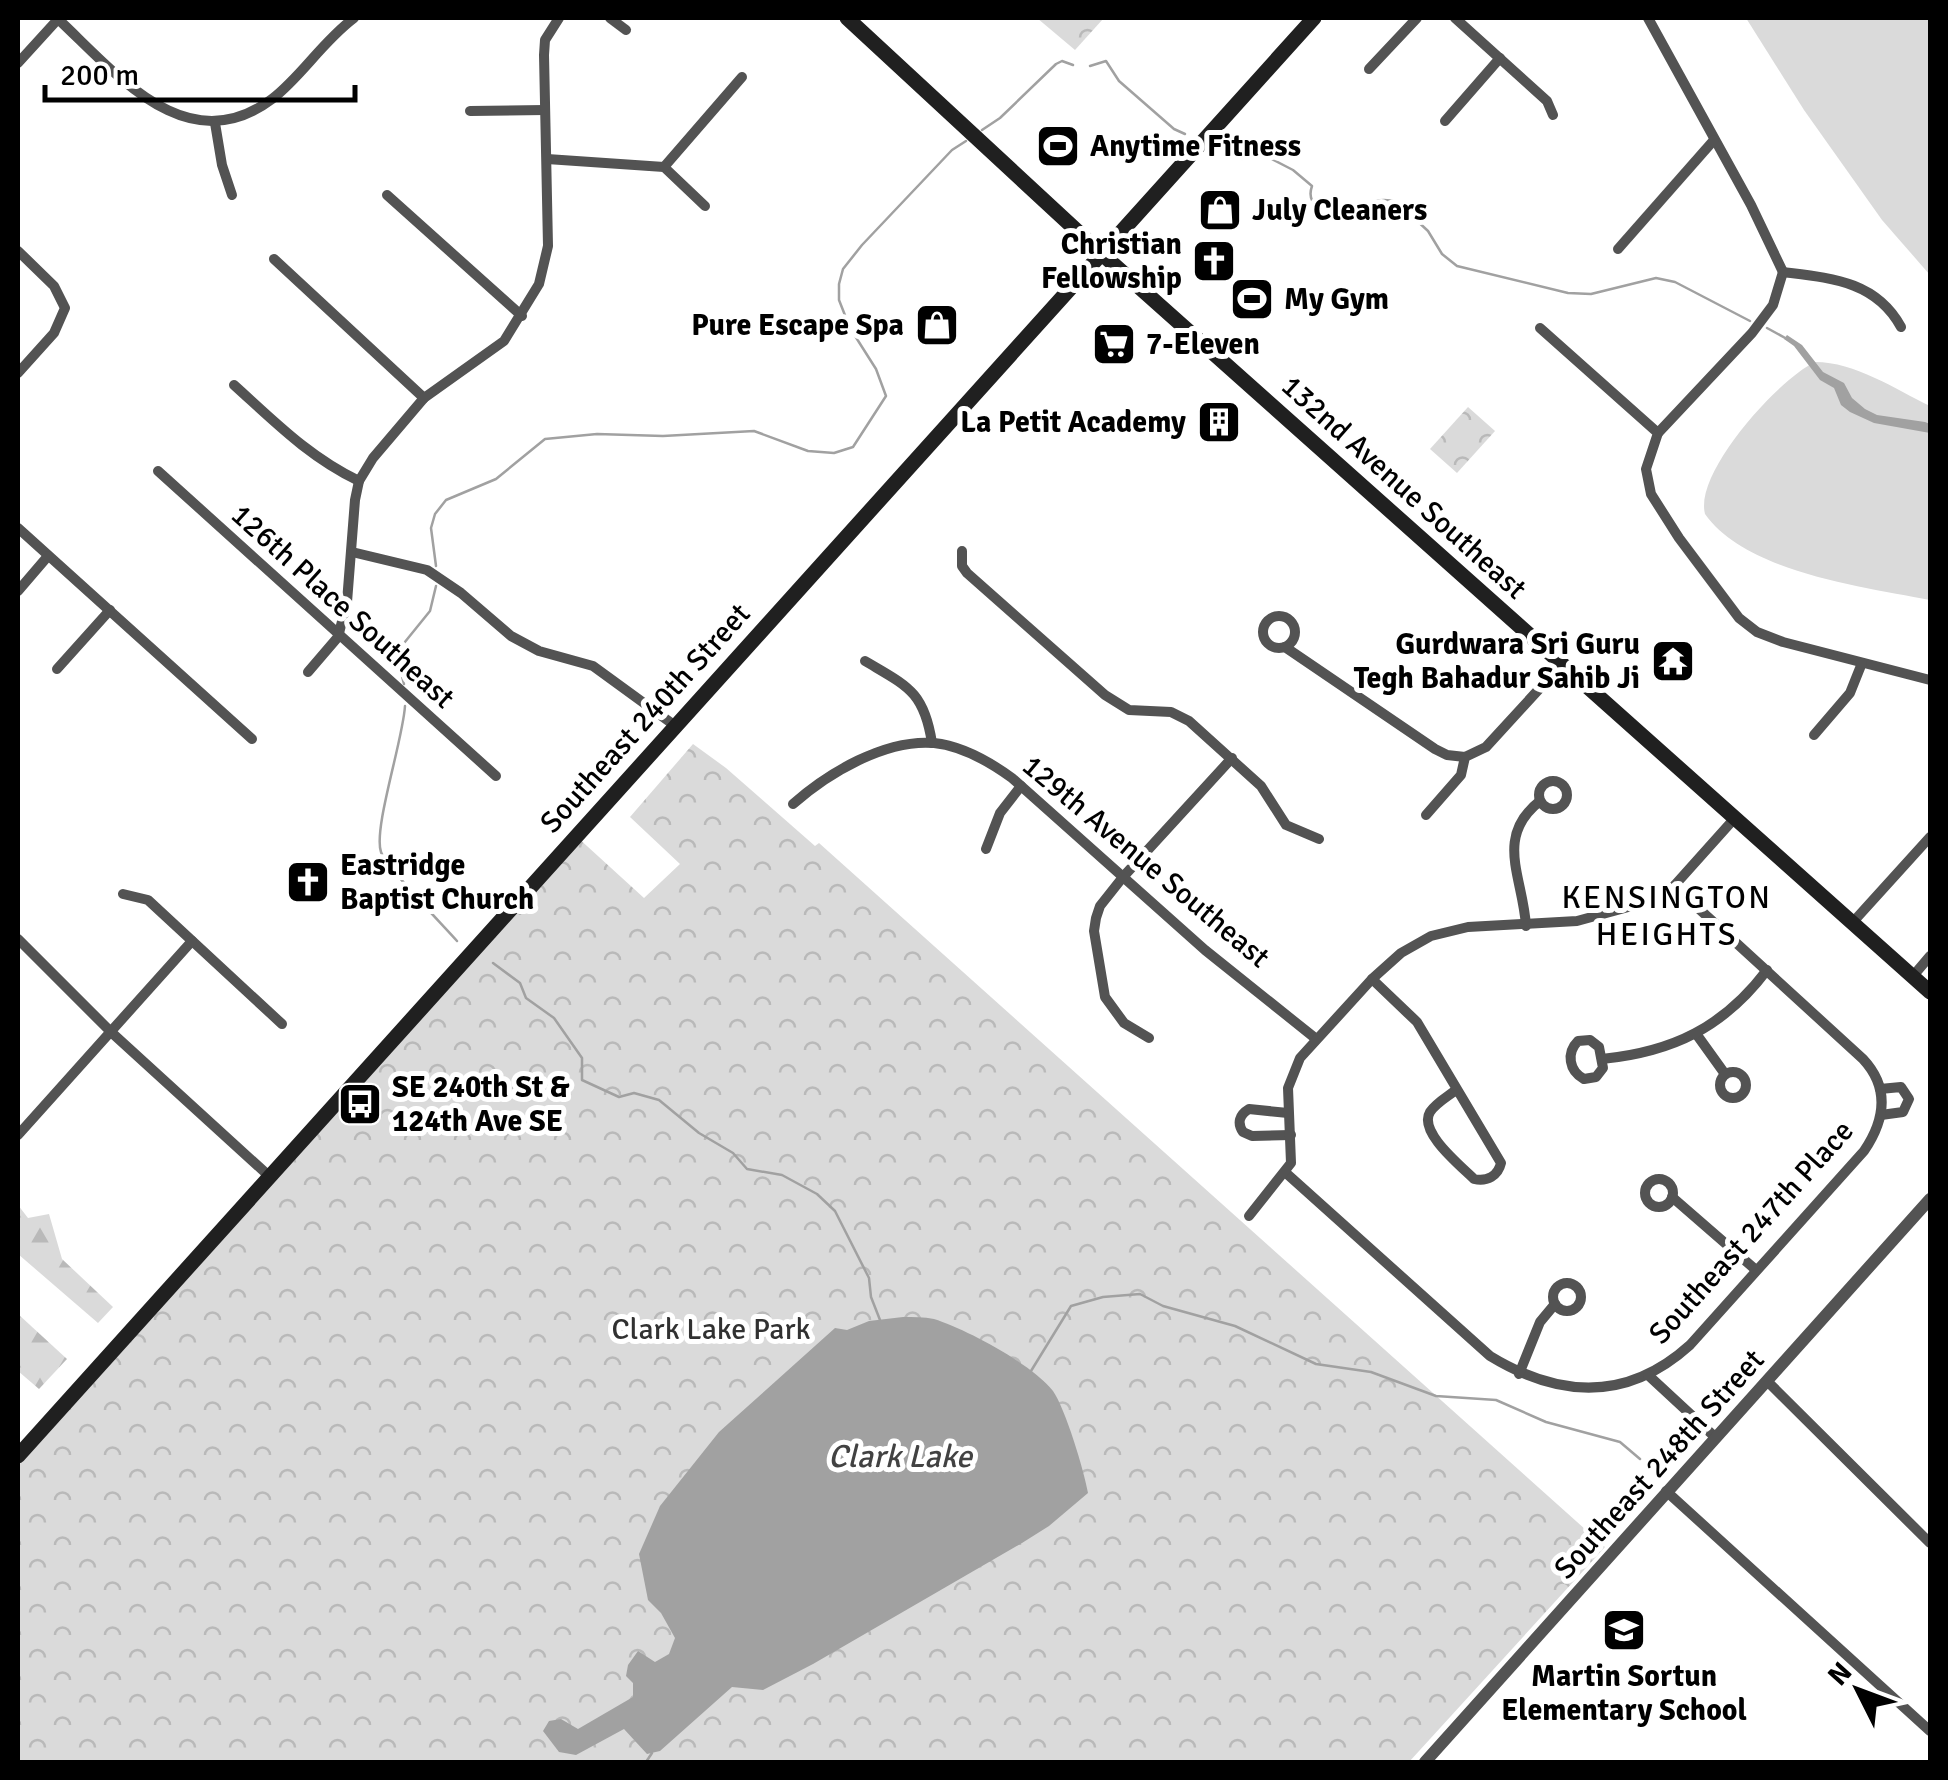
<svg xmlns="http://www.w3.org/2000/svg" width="1948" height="1780" font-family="Signika,sans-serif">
<defs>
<pattern id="forest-firs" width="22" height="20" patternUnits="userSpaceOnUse" patternTransform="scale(2.5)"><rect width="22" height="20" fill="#dadada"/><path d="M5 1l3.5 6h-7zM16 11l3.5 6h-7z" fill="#b9b9b9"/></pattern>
<pattern id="park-crowns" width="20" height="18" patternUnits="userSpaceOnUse" patternTransform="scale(2.5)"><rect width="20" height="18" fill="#dadada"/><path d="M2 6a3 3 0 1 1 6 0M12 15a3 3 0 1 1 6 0" fill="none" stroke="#b9b9b9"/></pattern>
</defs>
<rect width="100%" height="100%" fill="#fff"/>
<g fill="#dadada">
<polygon points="1746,18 1930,18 1930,275 1882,220 1804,110"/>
<path d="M1815,362c40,0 80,27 115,44v194c-66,-13 -183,-27 -225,-86 -11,-42 74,-135 110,-152z"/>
</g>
<g fill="url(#forest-firs)">
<polygon points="18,1205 28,1218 49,1214 62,1259 113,1307 98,1323 18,1254"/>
<polygon points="18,1314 67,1359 39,1389 18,1371"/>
</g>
<g fill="url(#park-crowns)">
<polygon points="1037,18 1102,18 1103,19 1075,50"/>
<polygon points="1468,407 1495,431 1457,473 1430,449"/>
<polygon points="693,744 726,768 815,846 819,843 1605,1547 1409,1762 18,1762 18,1456 576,836 644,898 680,864 630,817"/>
</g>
<g fill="#a1a1a1">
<polygon points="1787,335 1802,345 1823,372 1844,383 1852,398 1865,409 1877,415 1925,422 1930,424 1930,433 1874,423 1850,412 1841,405 1834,388 1820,380 1794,346 1784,339"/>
<path d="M903,1317c10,0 21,0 31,2 32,10 98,45 119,72 12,17 31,79 35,102l-39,33 -27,17 -209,121 -50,26 -31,-3 -72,64 -13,3 -23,-25 -48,26 -17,-3 -16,-21 6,-10 12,-2 17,10 55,-32v-14l-7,-7 2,-11 10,-14 17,11 14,-8 6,-16 -14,-25 -13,-13 -9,-46 21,-48 59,-74 116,-104 12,2 22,-9z"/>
</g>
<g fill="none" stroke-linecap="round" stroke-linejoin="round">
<g stroke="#a1a1a1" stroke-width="2.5">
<polyline points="1090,66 1106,61 1119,81 1174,129 1185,134"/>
<polyline points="982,130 1000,118 1056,64 1062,61 1073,65"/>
<path d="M1220,149l20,10 28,-2 25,13 19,16c-7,20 13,27 30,27 19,0 27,-19 55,-11l31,29 14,23 15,12 111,27 23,1 65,-16 19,4 75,39"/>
<polyline points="1767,328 1787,339"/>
<polyline points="436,566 431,528 435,514 446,500 496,479 545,439 597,434 663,436 754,431 808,451 834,453 853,447 886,396 876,369 850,328 839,300 839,284 843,269 862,245 952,150 966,141"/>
<polyline points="404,684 396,653 430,611 436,586"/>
<path d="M405,706c-2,34 -32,123 -24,146 5,15 62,73 76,89"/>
<polyline points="493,963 520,983 526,998 554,1018 582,1058 582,1080 619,1097 634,1093 659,1100 699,1133 733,1153 747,1169 782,1175 817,1194 835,1211 869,1278 871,1297 880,1320"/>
<polyline points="1031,1371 1071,1306 1103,1297 1140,1294 1163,1306 1235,1326 1316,1364 1371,1372 1436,1396 1496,1400 1546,1422 1620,1442 1640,1459"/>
<polyline points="646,1762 652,1753"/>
</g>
<g stroke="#535353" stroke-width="10">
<polyline points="610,18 626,30"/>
<polyline points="1455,18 1547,101 1553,115"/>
<polyline points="1648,18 1751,205 1783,272"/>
<path d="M58,19c58,54 129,144 214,80 29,-22 50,-57 82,-81"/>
<polyline points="18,63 59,18"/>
<polyline points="1369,69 1417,18"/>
<polyline points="470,111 545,110"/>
<polyline points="1445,121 1500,58"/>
<polyline points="215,123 222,165 232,195"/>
<polyline points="547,159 664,167 705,206"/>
<polyline points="664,167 742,77"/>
<polyline points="387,195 522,316"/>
<polyline points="1618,249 1714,140"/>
<polyline points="18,251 54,286 65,308 54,333 18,373"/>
<polyline points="274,259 424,398"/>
<path d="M1783,272c48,6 93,9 118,55"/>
<polyline points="1540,328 1658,433 1646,469 1651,494 1679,538 1739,618 1757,632 1783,642 1930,680"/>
<path d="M234,385c41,37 75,72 125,96"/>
<polyline points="1658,433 1752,333 1773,305 1783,272"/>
<polyline points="158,471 496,776"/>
<polyline points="18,528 252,739"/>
<polyline points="962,551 962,566 967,573 1105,695 1129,710 1171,712 1189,721 1261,786 1286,825 1319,839"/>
<polyline points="352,552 427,570 461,593 511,636 539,651 593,666 674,725"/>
<polyline points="18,591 48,556"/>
<circle cx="1279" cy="632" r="16"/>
<polyline points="1285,647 1435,749 1447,755 1465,757"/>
<path d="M865,661c42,25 59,30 67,82"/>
<polyline points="57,669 110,610"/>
<polyline points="308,672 338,637 347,602 355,500 359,481 373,458 424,398 504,341 539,284 548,246 544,55 545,40 559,18"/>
<polyline points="1814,735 1850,693 1862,663"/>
<circle cx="1553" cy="795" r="14"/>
<path d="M793,804c35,-31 92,-65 141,-61 29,3 56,19 78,35l193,172 110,88"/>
<polyline points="1426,815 1461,775 1465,757 1486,747 1562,664"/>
<polyline points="986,849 1000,813 1021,786"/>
<polyline points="123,894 148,900 282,1024"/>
<polyline points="1853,922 1930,837"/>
<path d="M1526,926c-3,-49 -32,-89 14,-125"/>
<polyline points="18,939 111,1032 269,1176"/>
<polyline points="1913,976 1930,956"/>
<path d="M1372,979l45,43 84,141c-3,13 -14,19 -27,16 -13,-13 -56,-47 -44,-67 6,-9 17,-15 26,-22"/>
<polyline points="1697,1035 1725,1074"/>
<polyline points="1149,1038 1124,1023 1105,997 1094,931 1096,918 1100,906 1123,877 1232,758"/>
<path d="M1590,1040l9,7 4,21 -7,9 -12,2c-15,-8 -18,-26 -6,-38z"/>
<path d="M1602,1059c71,-7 122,-32 165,-89"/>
<circle cx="1733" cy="1085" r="13"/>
<polyline points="1880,1089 1901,1087 1909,1099 1903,1112 1881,1115"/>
<path d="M1288,1113l-39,-4c-10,6 -12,14 -6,23l9,4 39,-1"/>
<polyline points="18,1135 192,941"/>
<path d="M1286,1173l204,183c69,42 137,46 200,-11l174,-194c21,-31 26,-63 -1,-92l-189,-173"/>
<circle cx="1659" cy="1193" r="14"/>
<polyline points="1672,1197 1756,1270"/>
<polyline points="1249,1216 1291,1163 1288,1088 1300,1058 1372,979 1401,953 1431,936 1468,927 1577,921 1654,900 1674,886 1734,819"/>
<circle cx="1567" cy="1297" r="14"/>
<polyline points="1519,1374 1540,1322 1555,1304"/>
<polyline points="1648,1375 1715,1437"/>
<polyline points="1767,1381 1930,1543"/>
<polyline points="1666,1491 1930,1731"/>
</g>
<polyline stroke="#535353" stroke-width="12" points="1425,1762 1930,1199"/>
<g stroke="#202020" stroke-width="15">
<polyline points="847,18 1102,254 1930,992"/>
<polyline points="18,1456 1314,18"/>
</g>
</g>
<defs>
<g id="stadium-square" transform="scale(2.25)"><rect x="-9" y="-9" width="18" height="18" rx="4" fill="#000" stroke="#fff"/><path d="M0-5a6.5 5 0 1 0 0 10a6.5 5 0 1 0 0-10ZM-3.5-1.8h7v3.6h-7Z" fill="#fff"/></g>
<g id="shop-square" transform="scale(2.25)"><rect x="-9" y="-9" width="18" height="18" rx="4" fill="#000" stroke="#fff"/><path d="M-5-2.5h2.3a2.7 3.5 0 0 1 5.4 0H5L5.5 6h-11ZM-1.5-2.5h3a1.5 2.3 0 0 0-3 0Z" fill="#fff"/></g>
<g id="church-square" transform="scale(2.25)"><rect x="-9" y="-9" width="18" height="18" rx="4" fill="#000" stroke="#fff"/><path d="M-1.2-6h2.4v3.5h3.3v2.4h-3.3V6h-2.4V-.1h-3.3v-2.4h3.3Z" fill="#fff"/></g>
<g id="supermarket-square" transform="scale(2.25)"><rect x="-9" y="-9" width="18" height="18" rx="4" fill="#000" stroke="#fff"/><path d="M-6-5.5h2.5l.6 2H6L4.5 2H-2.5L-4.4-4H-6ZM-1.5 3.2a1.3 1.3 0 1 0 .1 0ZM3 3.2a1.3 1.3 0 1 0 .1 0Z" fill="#fff"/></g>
<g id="building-square" transform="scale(2.25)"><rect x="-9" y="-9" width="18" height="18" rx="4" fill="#000" stroke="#fff"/><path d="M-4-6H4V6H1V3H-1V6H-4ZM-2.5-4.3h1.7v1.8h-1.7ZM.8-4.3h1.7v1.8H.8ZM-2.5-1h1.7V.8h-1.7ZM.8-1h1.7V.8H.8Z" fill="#fff"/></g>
<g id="temple-square" transform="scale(2.25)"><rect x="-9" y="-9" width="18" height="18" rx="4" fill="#000" stroke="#fff"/><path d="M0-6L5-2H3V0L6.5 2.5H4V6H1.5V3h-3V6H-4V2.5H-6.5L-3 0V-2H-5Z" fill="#fff"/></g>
<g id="bus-square" transform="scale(2.25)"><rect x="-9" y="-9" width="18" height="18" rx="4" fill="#000" stroke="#fff"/><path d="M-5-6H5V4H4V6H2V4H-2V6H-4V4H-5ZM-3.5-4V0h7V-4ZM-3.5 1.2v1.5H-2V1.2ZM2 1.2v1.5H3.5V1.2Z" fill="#fff"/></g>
<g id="school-square" transform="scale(2.25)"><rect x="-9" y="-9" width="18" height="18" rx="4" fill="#000" stroke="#fff"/><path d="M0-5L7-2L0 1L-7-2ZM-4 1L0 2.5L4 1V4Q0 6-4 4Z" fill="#fff"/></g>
</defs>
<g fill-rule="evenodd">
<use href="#stadium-square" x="1058" y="146"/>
<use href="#shop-square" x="1220" y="210"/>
<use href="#church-square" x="1214" y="261"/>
<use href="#stadium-square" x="1252" y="299"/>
<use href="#shop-square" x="937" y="325"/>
<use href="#supermarket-square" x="1114" y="344"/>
<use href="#building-square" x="1219" y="422"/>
<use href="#temple-square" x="1673" y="661"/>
<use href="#church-square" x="308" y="882"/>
<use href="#bus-square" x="360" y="1104"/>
<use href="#school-square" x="1624" y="1630"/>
</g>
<g text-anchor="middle" stroke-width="10" stroke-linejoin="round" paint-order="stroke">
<g font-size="30" font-weight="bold" fill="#000" stroke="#fff" text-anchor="start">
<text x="1090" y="156">Anytime Fitness</text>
<text x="1252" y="220">July Cleaners</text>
<text x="1182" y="254" text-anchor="end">Christian<tspan x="1182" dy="34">Fellowship</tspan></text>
<text x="1284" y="309">My Gym</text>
<text x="904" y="335" text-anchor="end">Pure Escape Spa</text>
<text x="1146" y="354">7-Eleven</text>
<text x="1186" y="432" text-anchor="end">La Petit Academy</text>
<text x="1640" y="654" text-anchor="end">Gurdwara Sri Guru<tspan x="1640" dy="34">Tegh Bahadur Sahib Ji</tspan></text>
<text x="340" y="875">Eastridge<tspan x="340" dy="34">Baptist Church</tspan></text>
<text x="392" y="1097">SE 240th St &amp;<tspan x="392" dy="34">124th Ave SE</tspan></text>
<text x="1624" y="1686" text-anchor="middle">Martin Sortun<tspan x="1624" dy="34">Elementary School</tspan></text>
</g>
<g font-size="30" fill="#000" stroke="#fff">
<text transform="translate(1404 487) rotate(42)" y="10">132nd Avenue Southeast</text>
<text transform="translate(343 606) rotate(42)" y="10">126th Place Southeast</text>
<text transform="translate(645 718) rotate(-48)" y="10">Southeast 240th Street</text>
<text transform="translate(1146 861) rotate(40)" y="10">129th Avenue Southeast</text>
<text transform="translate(1751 1232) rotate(-48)" y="10">Southeast 247th Place</text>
<text transform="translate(1659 1464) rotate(-48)" y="10">Southeast 248th Street</text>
</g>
<g font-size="30" fill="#313131" stroke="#fff">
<text x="711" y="1339">Clark Lake Park</text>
</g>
<g font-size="32" letter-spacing="2.5" fill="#000" stroke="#fff">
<text x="1667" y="908">KENSINGTON<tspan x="1667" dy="37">HEIGHTS</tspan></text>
</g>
<g font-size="32" font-style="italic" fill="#424242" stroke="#fff">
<text x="900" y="1467">Clark Lake</text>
</g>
</g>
<rect width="1948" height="1780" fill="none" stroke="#000000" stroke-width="40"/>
<g transform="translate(1858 1690) rotate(312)" stroke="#ffffff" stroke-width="8" paint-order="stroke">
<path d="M0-8L18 38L0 25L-18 38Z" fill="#000000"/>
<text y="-15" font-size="28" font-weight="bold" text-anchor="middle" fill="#000000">N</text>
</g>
<path d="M45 85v15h310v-15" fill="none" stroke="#000000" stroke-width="5"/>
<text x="60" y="85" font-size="30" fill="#000000" stroke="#ffffff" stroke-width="8" paint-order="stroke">200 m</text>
</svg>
